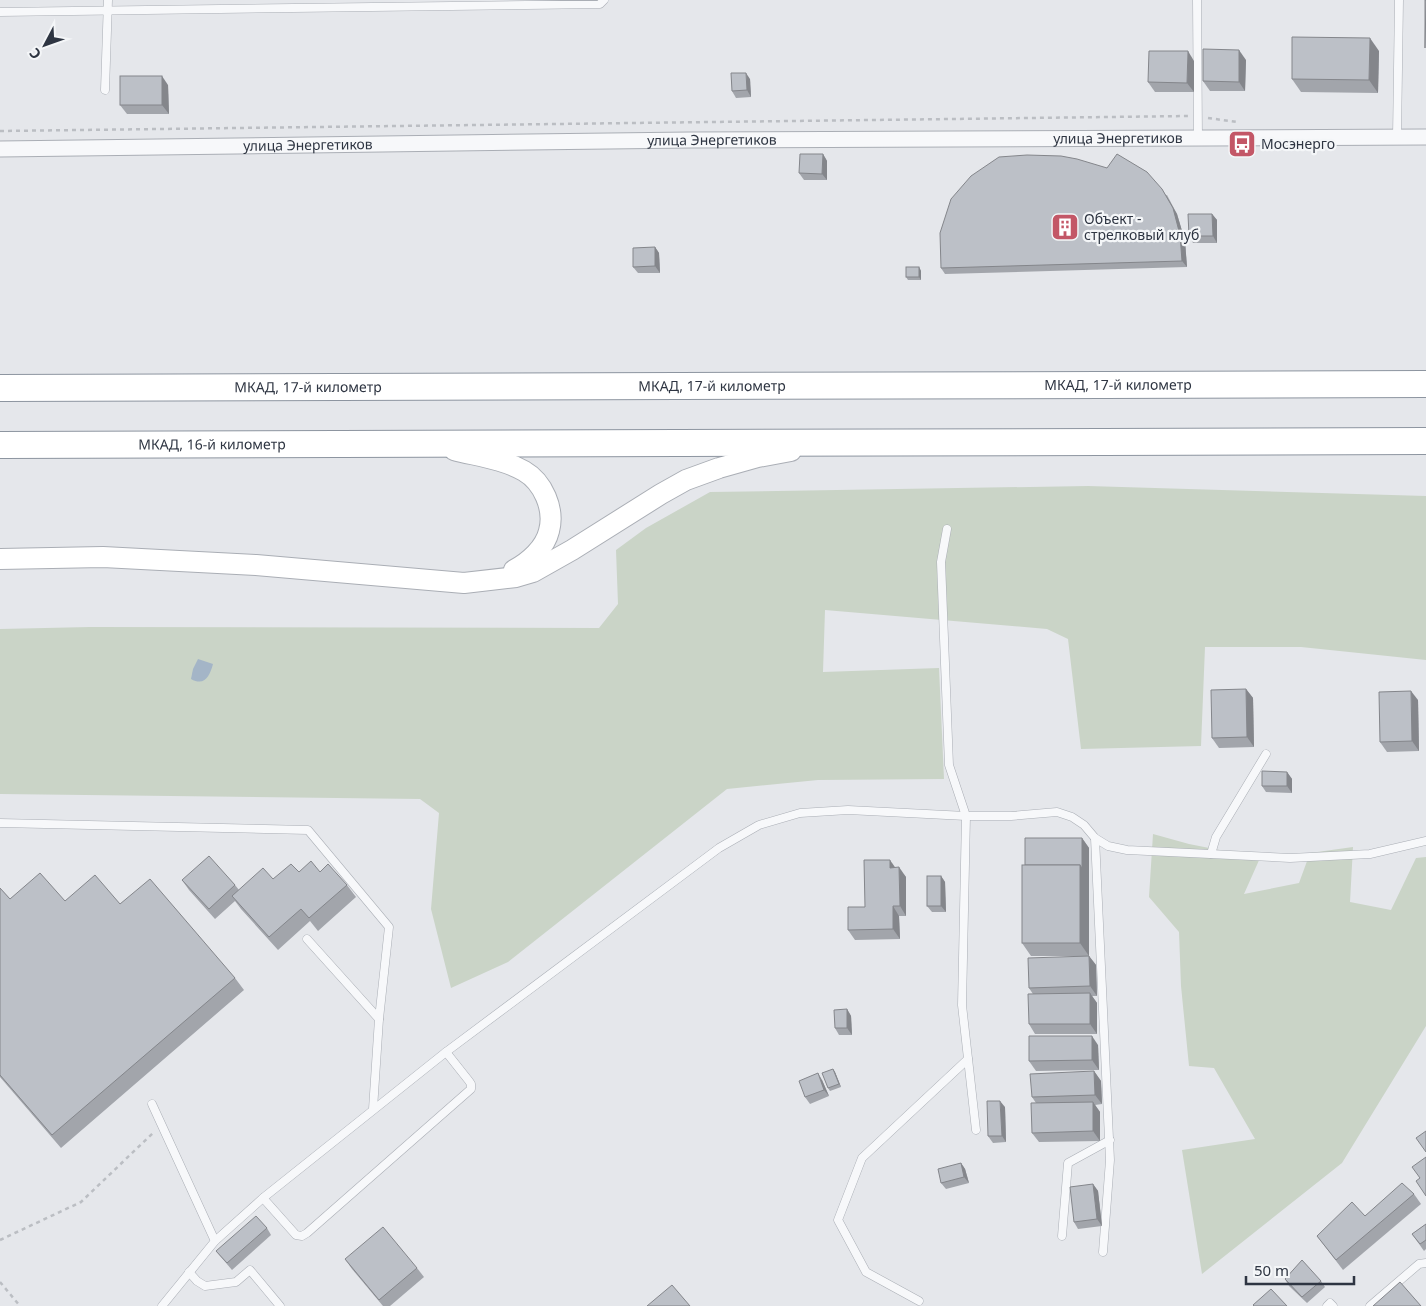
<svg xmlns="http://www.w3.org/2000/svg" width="1426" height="1306" font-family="'Noto Sans',sans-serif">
<rect width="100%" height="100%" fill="#e5e7eb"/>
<g fill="#cad4c7">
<polygon points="1088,486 1426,496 1426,660 1301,647 1205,647 1201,746 1081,749 1068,639 1047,629 825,610 823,672 939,668 944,779 818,780 727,789 508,962 451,988 431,909 439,813 420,799 0,794 0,629 90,627 599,628 618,604 616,550 646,528 710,492"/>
<polygon points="1153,834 1189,844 1260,858 1244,894 1299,883 1310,853 1353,847 1350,902 1391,910 1416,858 1426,857 1426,1026 1342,1163 1202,1274 1182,1150 1255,1139 1214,1068 1189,1066 1181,986 1179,932 1149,897"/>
</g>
<path fill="#a4b5c7" d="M198,659l15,5c-3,11 -8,23 -22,15l2,-10z"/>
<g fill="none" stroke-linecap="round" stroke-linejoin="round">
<g stroke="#aaaeb5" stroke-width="9">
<g id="lane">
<polyline points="1197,0 1198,138"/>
<polyline points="0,12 600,4 604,0"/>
<polyline points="105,90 108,0"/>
<polyline points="1397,137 1399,0"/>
<polyline points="947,529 941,562 949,765 966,816 962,1005 976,1130"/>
<polyline points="0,823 308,830 389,927 379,1019"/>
<polyline points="1095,838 1110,1160 1103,1252"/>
<polyline points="1211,854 1216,837 1266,754"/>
<polyline points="307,939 379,1019 373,1109"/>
<polyline points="152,1104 215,1241"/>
<polyline points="263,1198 296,1235 302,1236 307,1233 471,1089 471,1084 469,1081 446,1052"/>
<polyline points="1062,1236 1068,1163 1110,1140"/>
<polyline points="189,1272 197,1281 205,1286 236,1282 250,1270 280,1306"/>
<polyline points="919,1301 866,1272 838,1220 862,1158 968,1059"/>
<polyline points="162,1306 215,1241 263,1198 446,1052 719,848 759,825 800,813 848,810 966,816 1011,816 1057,812 1072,817 1084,825 1095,838 1108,846 1127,850 1290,858 1370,854 1426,841"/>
<polyline points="1327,1306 1330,1303 1333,1306"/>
<polyline points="1370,1306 1419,1264 1426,1263"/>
</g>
</g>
<g stroke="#aaaeb5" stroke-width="17">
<g id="street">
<path id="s1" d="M0,149l690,-9 736,-3"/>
</g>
</g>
<g stroke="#aaaeb5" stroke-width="22">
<g id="secondary">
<path d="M454,450c23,6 49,9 70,21 19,11 31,38 25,60 -4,17 -20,31 -35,39"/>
<polyline points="0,559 103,557 256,565 464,583 516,577 533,572 572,550 661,494 686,480 719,468 758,457 791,451"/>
</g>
</g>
<g stroke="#8d95a0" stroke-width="28">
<g id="highway">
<path id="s2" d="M0,388l1426,-4"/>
<path id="s3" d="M0,445l1426,-4"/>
</g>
</g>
<g stroke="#bbbec3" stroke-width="2.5" stroke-dasharray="4 4" stroke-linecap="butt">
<polyline points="1208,118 1237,122"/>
<polyline points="0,131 1188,116"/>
<polyline points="0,1240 81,1202 154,1132"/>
<polyline points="0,1282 20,1306"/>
</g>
<use href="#lane" stroke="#f7f8fa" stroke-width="8"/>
<use href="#street" stroke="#f7f8fa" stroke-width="15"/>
<use href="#secondary" stroke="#fff" stroke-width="20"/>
<use href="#highway" stroke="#fff" stroke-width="26"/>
</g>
<g fill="#a2a5ab">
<polygon points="1379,51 1378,93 1301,92 1292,79"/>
<polygon points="1246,60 1245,91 1210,91 1203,81"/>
<polygon points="1194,61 1194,92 1155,92 1148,82"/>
<polygon points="750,79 751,97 736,98 732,91"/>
<polygon points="168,85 169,114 127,114 120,105"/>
<polygon points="823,154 827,161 827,180 804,180 799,173"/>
<polygon points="1167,195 1177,214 1185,241 1187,267 945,274 941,268"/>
<polygon points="1212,214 1217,220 1217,243 1193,243 1189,236"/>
<polygon points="655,247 659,253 660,273 638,273 633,267"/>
<polygon points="919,267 921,271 921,280 908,280 906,277"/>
<polygon points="1246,689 1253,698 1254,747 1219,748 1212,738"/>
<polygon points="1418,700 1419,751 1387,752 1380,742"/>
<polygon points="1287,772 1292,779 1292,793 1266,792 1262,786"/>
<polygon points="1082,838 1089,848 1089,956 1096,965 1097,996 1092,996 1097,1003 1097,1034 1035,1034 1029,1024 1033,994 1029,988 1076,956 1031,956 1022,943 1025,865"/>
<polygon points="895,867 906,877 906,916 899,916 900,939 855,940 848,930"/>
<polygon points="299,872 320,872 347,885 356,897 318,931 310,921 278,950 241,909 235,901 215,919 189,890 182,880 235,885 239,890"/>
<polygon points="941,876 945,882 946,912 932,912 927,906"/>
<polygon points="0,888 10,899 120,904 235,978 244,990 61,1148 0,1077"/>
<polygon points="847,1009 851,1016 852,1035 839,1035 835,1028"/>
<polygon points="1098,1045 1099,1070 1036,1071 1029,1061"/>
<polygon points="833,1069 835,1072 841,1087 830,1091 828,1088"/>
<polygon points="1094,1071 1101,1081 1102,1104 1095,1105 1100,1112 1100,1141 1039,1142 1032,1133 1036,1103 1032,1097"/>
<polygon points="822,1080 829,1096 810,1104 805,1097"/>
<polygon points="1005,1107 1006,1142 993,1143 988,1136"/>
<polygon points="961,1163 965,1169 969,1183 946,1189 941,1183"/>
<polygon points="1093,1184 1098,1191 1102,1226 1078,1229 1074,1222"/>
<polygon points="1414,1194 1421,1204 1343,1270 1317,1236"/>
<polygon points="1426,1224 1426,1249 1424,1251 1412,1234"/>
<polygon points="267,1228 271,1235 232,1270 221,1257 216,1251"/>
<polygon points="345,1259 417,1268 424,1277 390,1306 383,1306 352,1269"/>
<polygon points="1285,1279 1321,1281 1325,1287 1307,1303 1289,1286"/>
</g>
<g fill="#84868b">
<polygon points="1370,38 1379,51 1378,93 1369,80"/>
<polygon points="1239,50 1246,60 1245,91 1239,82"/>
<polygon points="1188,51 1194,61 1194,92 1187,83"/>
<polygon points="746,73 750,79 751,97 747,90"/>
<polygon points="162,76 168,85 169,114 162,105"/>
<polygon points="823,154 827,161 827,180 822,174"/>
<polygon points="1162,189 1177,214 1185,241 1187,267 1182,261"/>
<polygon points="1212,214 1217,220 1217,243 1213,236"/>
<polygon points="655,247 659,253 660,273 655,266"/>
<polygon points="919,267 921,271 921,280 919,277"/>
<polygon points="1246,689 1253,698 1254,747 1247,737"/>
<polygon points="1411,691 1418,700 1419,751 1412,741"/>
<polygon points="1287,772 1292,779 1292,793 1287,786"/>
<polygon points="1082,838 1089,848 1089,956 1080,943 1080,865"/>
<polygon points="890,860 897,870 890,868"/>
<polygon points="899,867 906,877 906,916 900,906"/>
<polygon points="941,876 945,882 946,912 941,906"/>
<polygon points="893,906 899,916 900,939 893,929"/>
<polygon points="1089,956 1096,965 1097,996 1090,986"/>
<polygon points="1090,993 1097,1003 1097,1034 1090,1024"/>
<polygon points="847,1009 851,1016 852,1035 847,1028"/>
<polygon points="1092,1036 1098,1045 1099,1070 1092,1060"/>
<polygon points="833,1069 835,1072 841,1087 839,1084"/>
<polygon points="1094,1071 1101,1081 1102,1104 1095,1095"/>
<polygon points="818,1073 822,1080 829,1096 824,1090"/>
<polygon points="1000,1101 1005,1107 1006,1142 1002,1136"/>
<polygon points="1093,1102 1100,1112 1100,1141 1093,1131"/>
<polygon points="961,1163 965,1169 969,1183 964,1177"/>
<polygon points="1093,1184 1098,1191 1102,1226 1097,1219"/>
</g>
<g fill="#bcc0c7" stroke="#84868b">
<polygon points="1425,0 1426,0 1425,48"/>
<polygon points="1292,37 1370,38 1369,80 1292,79"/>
<polygon points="1203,49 1239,50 1239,82 1203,81"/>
<polygon points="1149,51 1188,51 1187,83 1148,82"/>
<polygon points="731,73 746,73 747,90 732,91"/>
<rect x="120" y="76" width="42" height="29"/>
<polygon points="800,154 823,154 822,174 799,173"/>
<polygon points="1117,154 1147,172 1162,189 1173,208 1180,235 1182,261 941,268 940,233 951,199 971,176 999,157 1027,155 1061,156 1077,159 1107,168"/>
<polygon points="1188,214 1212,214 1213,236 1189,236"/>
<polygon points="655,247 655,266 633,267 633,248"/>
<rect x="906" y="267" width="13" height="10"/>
<polygon points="1246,689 1247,737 1212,738 1211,690"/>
<polygon points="1411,691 1412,741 1380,742 1379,692"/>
<polygon points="1262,771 1287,772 1287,786 1262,786"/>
<polygon points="1025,838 1082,838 1082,868 1080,865 1025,865"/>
<polygon points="209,856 235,885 209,909 182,880"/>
<polygon points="864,860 890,860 890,868 899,867 900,906 893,906 893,929 848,930 848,907 865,907"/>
<polygon points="311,861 320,872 328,864 347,885 309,918 301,909 269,937 232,896 263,868 273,879 291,864 299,872"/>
<rect x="1022" y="865" width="58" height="78"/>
<polygon points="40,873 65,901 95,875 120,904 150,879 235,978 52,1135 0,1075 0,888 10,899"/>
<rect x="927" y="876" width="14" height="30"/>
<polygon points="1089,956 1090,986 1029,988 1028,958"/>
<polygon points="1090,993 1090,1024 1029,1024 1028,994"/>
<polygon points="847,1009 847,1028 835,1028 834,1010"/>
<polygon points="1029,1036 1092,1036 1092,1060 1029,1061"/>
<polygon points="833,1069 839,1084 828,1088 822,1073"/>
<polygon points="1094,1071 1095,1095 1032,1097 1030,1074"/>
<polygon points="818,1073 824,1090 805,1097 799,1081"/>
<polygon points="987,1101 1000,1101 1002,1136 988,1136"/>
<polygon points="1093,1102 1093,1131 1032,1133 1031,1103"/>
<polygon points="1426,1131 1426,1152 1416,1138"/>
<polygon points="1426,1157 1426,1196 1416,1181 1420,1178 1412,1167"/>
<polygon points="961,1163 964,1177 941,1183 938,1169"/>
<polygon points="1402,1183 1414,1194 1336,1260 1317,1236 1352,1202 1365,1216"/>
<polygon points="1093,1184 1097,1219 1074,1222 1070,1187"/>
<polygon points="256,1216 267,1228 227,1263 216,1251"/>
<polygon points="1426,1224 1426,1240 1420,1244 1412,1234"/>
<polygon points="383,1227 417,1268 379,1300 345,1259"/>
<polygon points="1302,1260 1321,1281 1302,1297 1285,1279"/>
<polygon points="1400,1282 1421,1306 1373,1306"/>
<polygon points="672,1285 690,1306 647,1306"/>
<polygon points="1271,1289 1287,1306 1254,1306 1253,1305"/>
</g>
<defs>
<g id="bus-square" transform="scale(1.4375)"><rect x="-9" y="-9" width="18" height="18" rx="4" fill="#c35767" stroke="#f4f6f8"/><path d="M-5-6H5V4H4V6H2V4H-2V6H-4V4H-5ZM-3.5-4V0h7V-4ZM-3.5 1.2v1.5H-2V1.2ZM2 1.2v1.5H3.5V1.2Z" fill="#fff"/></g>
<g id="building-square" transform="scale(1.4375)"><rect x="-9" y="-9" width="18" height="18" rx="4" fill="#c35767" stroke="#f4f6f8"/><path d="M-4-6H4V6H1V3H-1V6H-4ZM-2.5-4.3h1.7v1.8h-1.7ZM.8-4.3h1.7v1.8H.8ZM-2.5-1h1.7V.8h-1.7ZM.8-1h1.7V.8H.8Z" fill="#fff"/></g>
</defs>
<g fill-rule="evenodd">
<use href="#bus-square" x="1242" y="144"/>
<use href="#building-square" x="1065" y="227"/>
</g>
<g text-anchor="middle" stroke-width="4.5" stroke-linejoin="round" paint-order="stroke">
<g font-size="14" fill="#2e3542" stroke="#f4f6f8">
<text dy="5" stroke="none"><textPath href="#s1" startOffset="1118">улица Энергетиков</textPath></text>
<text dy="5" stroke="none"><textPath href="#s1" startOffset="712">улица Энергетиков</textPath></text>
<text dy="5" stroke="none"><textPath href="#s1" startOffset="308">улица Энергетиков</textPath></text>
<text dy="5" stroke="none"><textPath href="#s2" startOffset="1118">МКАД, 17-й километр</textPath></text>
<text dy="5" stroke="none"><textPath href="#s2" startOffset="712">МКАД, 17-й километр</textPath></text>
<text dy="5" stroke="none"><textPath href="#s2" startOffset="308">МКАД, 17-й километр</textPath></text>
<text dy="5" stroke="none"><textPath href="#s3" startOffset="212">МКАД, 16-й километр</textPath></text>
</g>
<g font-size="14" fill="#2e3542" stroke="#f4f6f8" text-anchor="start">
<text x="1261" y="149">Мосэнерго</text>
<text x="1084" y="224">Объект -<tspan x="1084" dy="16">стрелковый клуб</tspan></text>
</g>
</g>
<g transform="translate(45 45) rotate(229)" stroke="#f4f6f8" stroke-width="4" paint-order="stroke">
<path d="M0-4L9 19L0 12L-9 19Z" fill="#2e3542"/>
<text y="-8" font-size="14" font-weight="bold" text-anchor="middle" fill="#2e3542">С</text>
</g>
<path d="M1246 1276v8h108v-8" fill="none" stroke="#2e3542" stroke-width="2.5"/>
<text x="1254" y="1276" font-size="15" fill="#2e3542" stroke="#f4f6f8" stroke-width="4" paint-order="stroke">50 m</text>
</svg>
